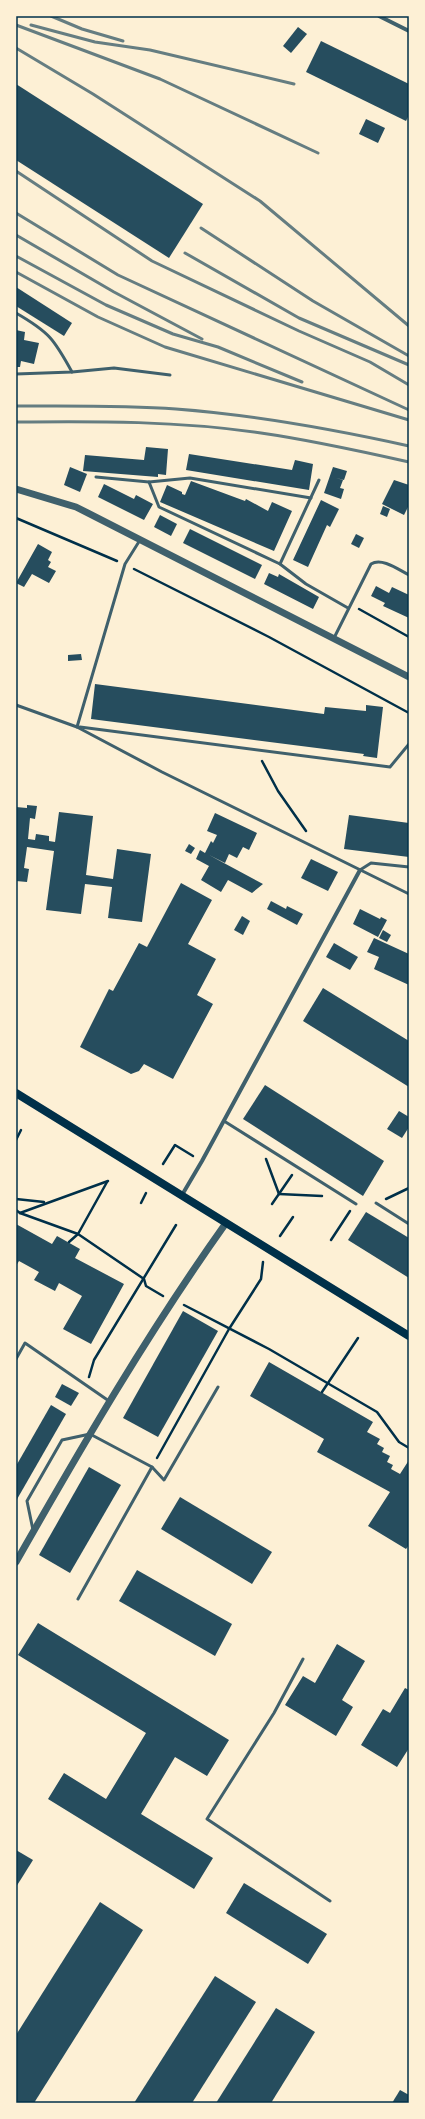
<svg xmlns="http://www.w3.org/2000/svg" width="425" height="2119" font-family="'Nunito Sans',sans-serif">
<rect width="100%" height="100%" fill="#fdf0d5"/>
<g fill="#264d5e">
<polygon points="298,27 307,34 291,53 283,46"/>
<polygon points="321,41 409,84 409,115 406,121 306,72"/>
<polygon points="16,84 203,204 169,258 16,160"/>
<polygon points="366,119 385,128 378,143 359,134"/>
<polygon points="16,287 72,323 64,336 16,306"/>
<polygon points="16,330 25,332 24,340 39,343 34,364 21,361 20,367 17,367 16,370"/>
<polygon points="146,447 168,449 166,475 158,474 158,477 83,471 85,455 144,460"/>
<polygon points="189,454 292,470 295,460 313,464 309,490 186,470"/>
<polygon points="70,467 87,474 80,492 64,485"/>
<polygon points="333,467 347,471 344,480 336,478 343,480 340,488 344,489 341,499 324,493"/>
<polygon points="394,480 409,485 409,505 404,515 382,504"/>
<polygon points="191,481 245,501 246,499 268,511 272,502 292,511 274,551 160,502 167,485 182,492 182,494 185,495"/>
<polygon points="104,484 134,499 136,495 153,504 144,520 98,497"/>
<polygon points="321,500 339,509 330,527 327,525 308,567 293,560"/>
<polygon points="383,506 390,509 387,517 380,514"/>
<polygon points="160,515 177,524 171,536 154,527"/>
<polygon points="190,529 262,565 255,579 183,543"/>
<polygon points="356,534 364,538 359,548 351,544"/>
<polygon points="38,544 52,552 48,560 51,562 48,567 56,571 49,583 32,574 24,587 16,583"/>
<polygon points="269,573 278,577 279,574 319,597 313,609 264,584"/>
<polygon points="376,586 389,593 392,587 409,595 409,618 383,606 385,603 371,596"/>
<polygon points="81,654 82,660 68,661 68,655"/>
<polygon points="95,684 324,714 325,707 366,711 366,705 383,707 377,758 363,756 364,754 91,719"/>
<polygon points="27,805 37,806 35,819 30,818 28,839 35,840 36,834 49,836 49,841 55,842 59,812 93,816 86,875 113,879 117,849 151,854 142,922 108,918 112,887 85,884 81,914 46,910 54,851 27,847 24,868 29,869 27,882 16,881 16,807 27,808"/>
<polygon points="215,813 257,833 249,850 243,847 237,858 229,854 225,863 209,855 263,884 252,893 228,880 221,892 201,880 209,866 196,859 200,850 205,853 211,841 213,843 217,835 207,831"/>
<polygon points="349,815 409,823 409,857 344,849"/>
<polygon points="189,844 195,848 191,854 185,851"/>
<polygon points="311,859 338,872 328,891 301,878"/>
<polygon points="181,883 212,900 188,944 216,959 197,995 213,1004 173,1079 144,1064 139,1071 131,1074 80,1047 109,989 113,991 139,943 147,947"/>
<polygon points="271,901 286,909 287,906 303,914 297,925 267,909"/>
<polygon points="360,909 380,919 381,917 387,920 378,937 353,924"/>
<polygon points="242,916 250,921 243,935 234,930"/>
<polygon points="383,930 391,935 387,942 379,938"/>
<polygon points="374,938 409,954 409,985 374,969 379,957 367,952"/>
<polygon points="334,943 358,957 350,970 326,957"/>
<polygon points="323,988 409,1041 409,1087 303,1021"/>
<polygon points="265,1085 384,1161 363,1196 243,1119"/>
<polygon points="399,1111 409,1117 409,1127 402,1138 387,1129"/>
<polygon points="366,1212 409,1238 409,1278 348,1240"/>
<polygon points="16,1224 52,1244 57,1236 80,1249 75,1258 124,1284 91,1344 63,1329 82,1296 59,1283 55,1291 34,1280 39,1272 19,1261 16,1266"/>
<polygon points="183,1311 218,1331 158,1437 123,1418"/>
<polygon points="269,1362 373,1422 367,1432 380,1439 377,1444 384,1448 382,1452 390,1456 387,1462 393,1465 391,1469 400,1474 409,1460 409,1545 406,1549 368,1526 390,1492 317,1452 324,1439 250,1396"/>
<polygon points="62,1384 79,1393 71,1406 55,1397"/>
<polygon points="51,1405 66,1414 16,1501 16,1466"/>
<polygon points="89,1467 121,1485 70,1573 39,1555"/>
<polygon points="180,1497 272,1552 252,1584 161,1529"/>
<polygon points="137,1570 232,1624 215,1656 119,1601"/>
<polygon points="38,1623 229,1740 207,1776 175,1757 141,1814 213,1858 194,1889 48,1799 64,1773 106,1799 146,1733 18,1655"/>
<polygon points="337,1644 365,1661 342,1700 353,1707 336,1736 285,1705 303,1676 315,1683"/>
<polygon points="405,1688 409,1690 409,1748 397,1767 361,1745 383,1709 390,1713"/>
<polygon points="16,1850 33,1860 16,1887"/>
<polygon points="244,1883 327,1934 308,1964 226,1913"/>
<polygon points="100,1902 143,1930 34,2103 16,2103 16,2035"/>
<polygon points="215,1976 256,2002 192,2103 134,2103"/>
<polygon points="276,2008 315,2032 271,2103 216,2103"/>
<polygon points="400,2090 409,2095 409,2103 392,2103"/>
</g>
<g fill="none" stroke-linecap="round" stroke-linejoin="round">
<g stroke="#003049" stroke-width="2.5">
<polyline points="16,518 117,561"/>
<polyline points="134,569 269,637 409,713"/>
<polyline points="359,609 409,637"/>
<polyline points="262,761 278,791 306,831"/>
<polyline points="16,1140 21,1130"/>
<polyline points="266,1159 279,1194"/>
<polyline points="163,1164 175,1145 193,1156"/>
<polyline points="279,1194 322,1196"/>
<polyline points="16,1199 44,1202"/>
<polyline points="386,1199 409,1188"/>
<polyline points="141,1203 146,1193"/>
<polyline points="272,1204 292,1175"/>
<polyline points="16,1210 20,1213 78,1234 144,1279 146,1286 163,1296"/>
<polyline points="20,1213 108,1181"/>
<polyline points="280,1236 293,1217"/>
<polyline points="331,1240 350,1211"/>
<polyline points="69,1242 78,1234 107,1182"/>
<polyline points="184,1305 269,1349 377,1412 399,1442 409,1448"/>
<polyline points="89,1377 94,1360 176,1225"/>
<polyline points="322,1392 358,1338"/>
<polyline points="157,1458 229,1329 261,1279 263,1262"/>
</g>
<g stroke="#3f606c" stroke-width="3">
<path d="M16,313c33,19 38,26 56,59"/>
<polyline points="16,374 72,372 114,368 170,375"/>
<polyline points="96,477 149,482 190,478 311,498"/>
<polyline points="149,482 159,507 280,564 306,584 348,608"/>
<polyline points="280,564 319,480"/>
<path d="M334,638l37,-74c11,-7 28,6 38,11"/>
<polyline points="16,705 77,727 162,772 409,894"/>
<polyline points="77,727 125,564 140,540"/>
<polyline points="80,727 390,767 409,744"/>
<polyline points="360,870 371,863 409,867"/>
<polyline points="224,1121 356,1204"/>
<polyline points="376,1203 409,1224"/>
<polyline points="16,1359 25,1343 109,1401"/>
<polyline points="33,1530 27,1501 62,1440 90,1434 152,1467 164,1480 218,1387"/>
<polyline points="78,1599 152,1467"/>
<polyline points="303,1659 274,1713 207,1819 330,1901"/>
</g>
<g stroke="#3f606c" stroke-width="4">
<polyline points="379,16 409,31"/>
<polyline points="182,1195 202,1161 360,870"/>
</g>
<g stroke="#3f606c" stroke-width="7">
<polyline points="16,489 76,507 409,677"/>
<path d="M16,1562c66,-116 133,-231 210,-339"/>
</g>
<polyline stroke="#003049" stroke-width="8" points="16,1093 409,1336"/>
<g stroke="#657d81" stroke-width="3">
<polyline points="51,16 82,29 123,41"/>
<polyline points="16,25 160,79 318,153"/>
<polyline points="31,25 95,42 150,50 294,84"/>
<polyline points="16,48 93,94 260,201 409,326"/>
<polyline points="16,171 152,261 299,331 370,362 409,385"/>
<polyline points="16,213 118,275 409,410"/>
<polyline points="201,228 313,301 409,356"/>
<polyline points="16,235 114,292 202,339"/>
<polyline points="185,253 299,318 409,365"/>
<polyline points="16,256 106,305 173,334 218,347 302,382"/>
<polyline points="16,272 98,317 165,347 409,420"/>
<path d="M16,406c53,0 107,-1 160,3 79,6 156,20 233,37"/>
<path d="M16,422c81,-1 164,-1 245,11 49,7 99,18 148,29"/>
</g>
</g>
<rect width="425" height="2119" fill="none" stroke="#fdf0d5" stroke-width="34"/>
<rect x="17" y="17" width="391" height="2085" fill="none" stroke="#003049" stroke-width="1.5"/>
</svg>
